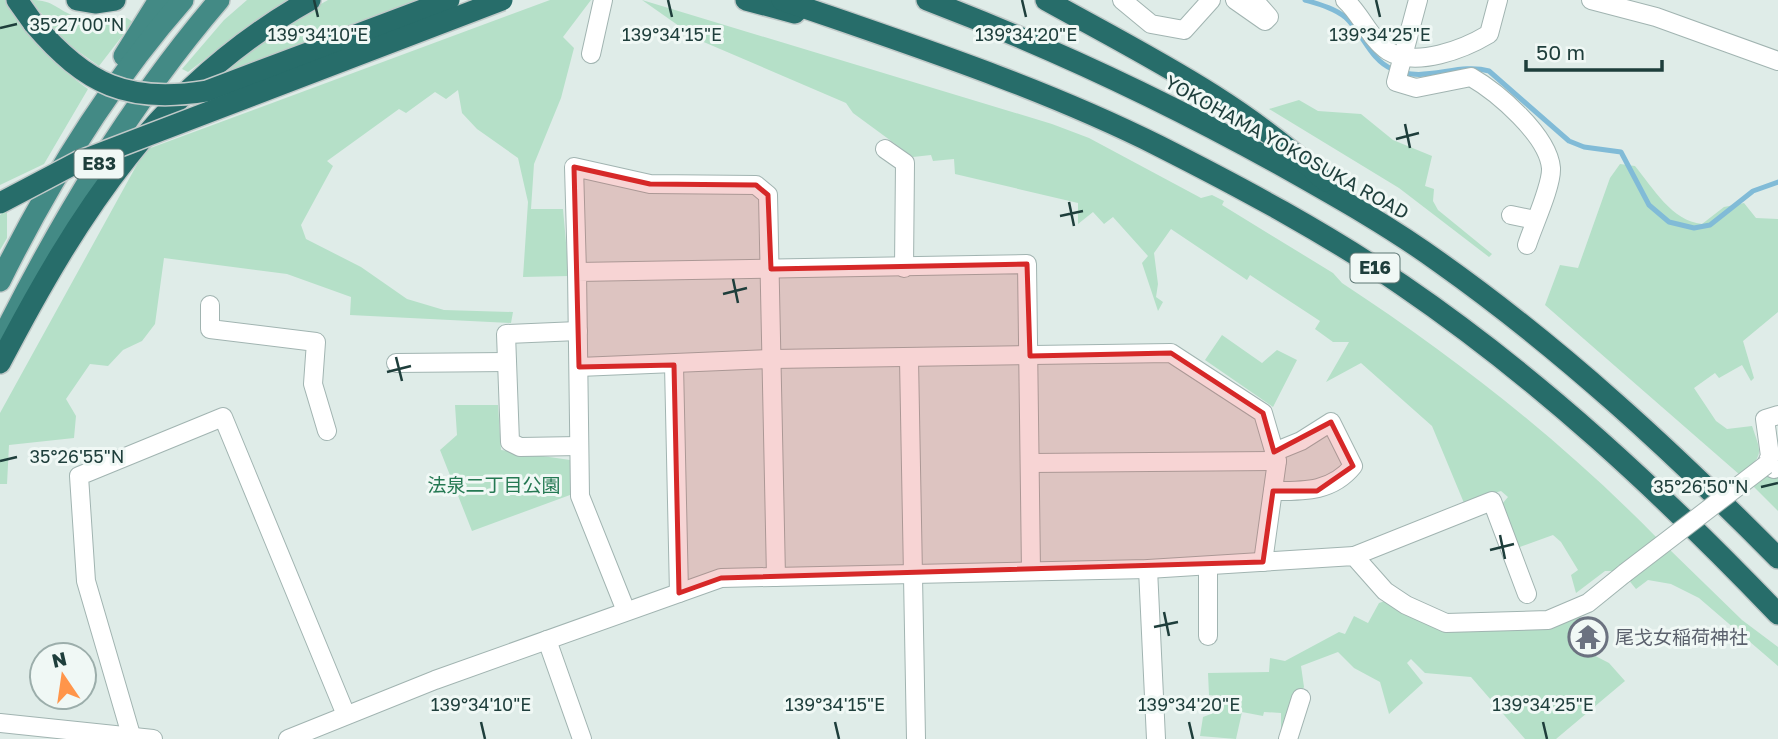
<svg xmlns="http://www.w3.org/2000/svg" width="1778" height="739" font-family="'Golos Text','Noto Sans JP',sans-serif">
<rect width="100%" height="100%" fill="#dfece8"/>
<g fill="#b5e0c8">
<path d="M0,0h5c25,39 46,62 83,89l-44,75 -44,21z"/>
<path d="M31,0c24,0 25,10 46,17 17,6 33,4 50,1l6,4 -34,44 -37,-26z"/>
<polygon points="247,0 289,0 258,19 188,72 182,69 224,20"/>
<path d="M328,0h105l-227,85c37,-34 78,-61 122,-85z"/>
<polygon points="550,0 591,0 563,37 574,48 561,98 534,164 531,209 563,209 569,276 523,277 528,202 518,158 477,129 462,113 458,90 446,99 435,92 406,113 399,109 327,161 333,166 301,225 306,239 361,267 407,299 444,310 513,312 511,323 350,315 351,297 287,274 164,258 155,324 142,341 123,350 108,366 90,364 66,399 76,416 74,438 9,445 7,484 0,484 0,413 145,150"/>
<path d="M642,0l410,124 37,14 112,60 11,-3 12,6 -2,4 111,68 9,10c114,75 219,157 315,255l-42,33h-10l-29,22 -5,-18 7,-5 -17,-28 -8,-7 -36,13 -15,-44 6,-7 -7,-6 -37,12 -32,-77 -71,-63 -35,19 23,-40h-16l-18,-13 5,-8 -70,-46 -3,5 -76,-51 -17,24 4,31 -2,13 7,5 -5,9 -16,-48 6,-7 -35,-39 -9,7 -11,-12 -15,12v-21l-123,-29 -1,-15 -21,2 -2,-6 -18,2 -60,-44 -7,-10 -147,-63z"/>
<polygon points="1299,100 1318,111 1361,114 1393,140 1432,156 1425,186 1434,189 1433,201 1438,210 1492,254 1489,257 1399,188 1269,109"/>
<path d="M1620,164l15,2c18,22 37,55 67,58l22,-17 20,-4 12,15 22,1v93l-35,29 11,37 -3,3 -9,-16 -23,13 -4,-5 -21,15 22,33 11,8 25,-3c10,29 12,29 -12,49l-195,-170 15,-40 18,3 32,-90z"/>
<polygon points="7,210 7,238 0,250 0,215"/>
<polygon points="1222,335 1262,363 1277,350 1297,360 1273,407 1205,360"/>
<polygon points="455,405 498,405 501,450 570,460 570,495 472,531 440,450 457,435"/>
<polygon points="1767,475 1778,475 1778,511 1753,486"/>
<polygon points="1668,548 1742,620 1778,647 1778,666 1699,598 1671,584 1648,580 1636,589 1627,578"/>
<polygon points="1385,601 1450,632 1547,626 1577,614 1585,623 1574,645 1609,663 1625,681 1556,739 1525,739 1471,677 1425,673 1411,659 1407,663 1423,683 1389,714 1380,682 1354,668 1338,652 1301,666 1304,687 1281,729 1281,713 1264,712 1263,716 1242,712 1236,739 1200,736 1203,717 1219,711 1216,696 1209,695 1208,673 1269,672 1270,658 1285,661 1339,632 1345,634 1354,616 1368,623 1379,603"/>
</g>
<g fill="none" stroke-linecap="round" stroke-linejoin="round">
<path stroke="#81bbd7" stroke-width="5" d="M1305,0c13,4 29,8 40,17 18,16 25,43 47,52 33,15 65,-7 97,2l80,70 15,6 37,5 28,53 20,17 25,6 16,-3 43,-34 25,-9"/>
<g stroke="#a1b4b1" stroke-width="20">
<g id="minor">
<polyline points="1122,0 1151,24 1184,30 1211,0"/>
<polyline points="1235,0 1265,21 1269,17 1254,0"/>
<path d="M1345,0c16,14 25,39 43,51 28,17 76,-2 101,-17l9,-34"/>
<path d="M1418,0l-22,82 20,6 55,-11c26,15 77,58 80,91 1,18 -18,58 -24,77"/>
<polyline points="1591,0 1656,17 1778,61"/>
<polyline points="591,54 603,0"/>
<polyline points="885,149 905,163 904,268"/>
<polyline points="1511,215 1535,220"/>
<polyline points="577,272 574,167 650,184 756,185 768,195 776,577"/>
<polyline points="210,305 210,329 316,342 313,384 327,431"/>
<polyline points="578,331 506,334 510,442 520,447 579,446"/>
<polyline points="909,359 916,739"/>
<polyline points="396,363 507,362"/>
<polyline points="674,365 679,593"/>
<polyline points="579,367 772,359 1171,353 1263,413 1277,461 1263,562"/>
<polyline points="1031,463 1277,461"/>
<polyline points="1774,469 1766,465 1770,456 1765,419 1778,415"/>
<path d="M1273,491c31,0 59,1 80,-25l-22,-44 -30,19 -27,11"/>
<polyline points="1354,556 1492,501 1527,594"/>
<polyline points="1148,569 1156,739"/>
<polyline points="626,611 580,496 577,272 1027,264 1031,571"/>
<polyline points="1208,636 1208,566"/>
<polyline points="547,640 582,739"/>
<polyline points="0,723 153,739"/>
<polyline points="131,735 86,581 79,476 223,417 346,715"/>
<polyline points="288,739 435,680 721,578 1148,569 1354,556 1385,591 1406,605 1446,623 1548,620 1588,603 1625,573"/>
<polyline points="1288,739 1301,698"/>
</g>
</g>
<g stroke="#c0c9c8" stroke-width="24">
<g id="trunk">
<polyline points="124,56 159,0"/>
<path d="M0,281c49,-99 110,-198 183,-281"/>
<path d="M0,342c61,-122 130,-238 219,-342"/>
</g>
</g>
<g stroke="#c0c9c8" stroke-width="24">
<g id="motorway">
<polyline points="17,0 34,24"/>
<polyline points="77,0 95,3 115,0"/>
<polyline points="746,0 795,13"/>
<path d="M782,0c127,44 257,86 377,146 83,42 167,87 243,139 138,94 261,209 376,329"/>
<path d="M927,0c121,46 236,100 350,163 55,31 111,62 162,99 123,87 233,189 339,296"/>
<path d="M1046,0c97,54 198,103 279,181"/>
<path d="M0,363c78,-149 159,-279 310,-363"/>
</g>
</g>
<use href="#minor" stroke="#fff" stroke-width="18"/>
<use href="#trunk" stroke="#438a85" stroke-width="21"/>
<use href="#motorway" stroke="#276d6a" stroke-width="21"/>
<g stroke="#a1b4b1" stroke-width="20" stroke-linecap="butt">
<polyline id="minor-bridge" points="1625,573 1766,465"/>
</g>
<g stroke="#c0c9c8" stroke-width="24" stroke-linecap="butt">
<g id="motorway-bridge">
<path d="M34,24c52,61 94,80 173,67l242,-91"/>
<polyline points="0,203 78,162 502,0"/>
</g>
</g>
<use href="#minor-bridge" stroke="#fff" stroke-width="18"/>
<use href="#motorway-bridge" stroke="#276d6a" stroke-width="21"/>
</g>
<path fill="#d62828" fill-opacity="0.2" stroke="#d62828" stroke-width="5" stroke-linejoin="round" d="M574,167l76,17 106,1 12,10 3,74 256,-5 3,92 141,-3 92,60 11,39 57,-30 22,44 -36,25h-44l-10,71 -542,16 -42,15 -5,-228 -95,2z"/>
<path fill="none" stroke="#1e3e3b" stroke-width="2.5" d="M314,0l4,17M668,0l4,17M1022,0l4,17M1376,0l4,17M0,28l17,-4M1405,124l5,24M1396,139l23,-6M1069,202l5,24M1060,216l23,-5M733,279l5,24M723,294l24,-6M396,357l6,24M387,372l24,-6M0,461l17,-4M1761,487l17,-4M1500,535l5,24M1490,550l24,-6M1164,612l5,24M1154,627l24,-5M481,722l4,17M835,722l4,17M1189,722l4,17M1543,722l4,17"/>
<defs>
<g id="temple-ring" transform="scale(2.0125)"><circle r="9.5" fill="#f0f8f5" stroke="#6b7280" stroke-width="1.5"/><path d="M0-6L5-2H3V0L6.5 2.5H4V6H1.5V3h-3V6H-4V2.5H-6.5L-3 0V-2H-5Z" fill="#6b7280"/></g>
</defs>
<g fill-rule="evenodd">
<use href="#temple-ring" x="1588" y="637"/>
</g>
<g text-anchor="middle" stroke-width="6" stroke-linejoin="round" paint-order="stroke">
<g fill="#f0f8f5" stroke="#5d7673" stroke-width="2">
<rect x="74.5" y="149.5" width="49" height="29" rx="5"/>
<rect x="1350.5" y="253.5" width="49" height="29" rx="5"/>
</g>
<g font-size="18" font-weight="bold" fill="#1e3e3b">
<text x="99" y="170">E83</text>
<text x="1375" y="274">E16</text>
</g>
<g font-size="19" fill="#1e3e3b" stroke="#f0f8f5">
<text transform="translate(1287 147) rotate(29)" y="7">YOKOHAMA YOKOSUKA ROAD</text>
</g>
<g font-size="19" fill="#257953" stroke="#f0f8f5">
<text x="494" y="492">法泉二丁目公園</text>
</g>
<g font-size="19" fill="#5b616d" stroke="#f0f8f5" text-anchor="start">
<text x="1615" y="644">尾戈女稲荷神社</text>
</g>
</g>
<g font-size="18" text-anchor="middle" fill="#1e3e3b" stroke="#f0f8f5" stroke-width="6" stroke-linejoin="round" paint-order="stroke">
<text x="77" y="31">35°27'00"N</text>
<text x="318" y="41">139°34'10"E</text>
<text x="672" y="41">139°34'15"E</text>
<text x="1026" y="41">139°34'20"E</text>
<text x="1380" y="41">139°34'25"E</text>
<text x="77" y="463">35°26'55"N</text>
<text x="1701" y="493">35°26'50"N</text>
<text x="481" y="711">139°34'10"E</text>
<text x="835" y="711">139°34'15"E</text>
<text x="1189" y="711">139°34'20"E</text>
<text x="1543" y="711">139°34'25"E</text>
</g>
<g transform="translate(63 676) rotate(347)"><circle r="33" fill="#f0f8f5" stroke="#9caeab" stroke-width="2"/>
<path d="M0-5L12 26L0 18L-12 26Z" fill="#ff954a"/>
<text y="-10" font-size="19" font-weight="bold" text-anchor="middle" fill="#1e3e3b">N</text>
</g>
<path d="M1526 60v10h136v-10" fill="none" stroke="#1e3e3b" stroke-width="3.5"/>
<text x="1536" y="60" font-size="21" fill="#1e3e3b" stroke="#f0f8f5" stroke-width="5" paint-order="stroke">50 m</text>
</svg>
